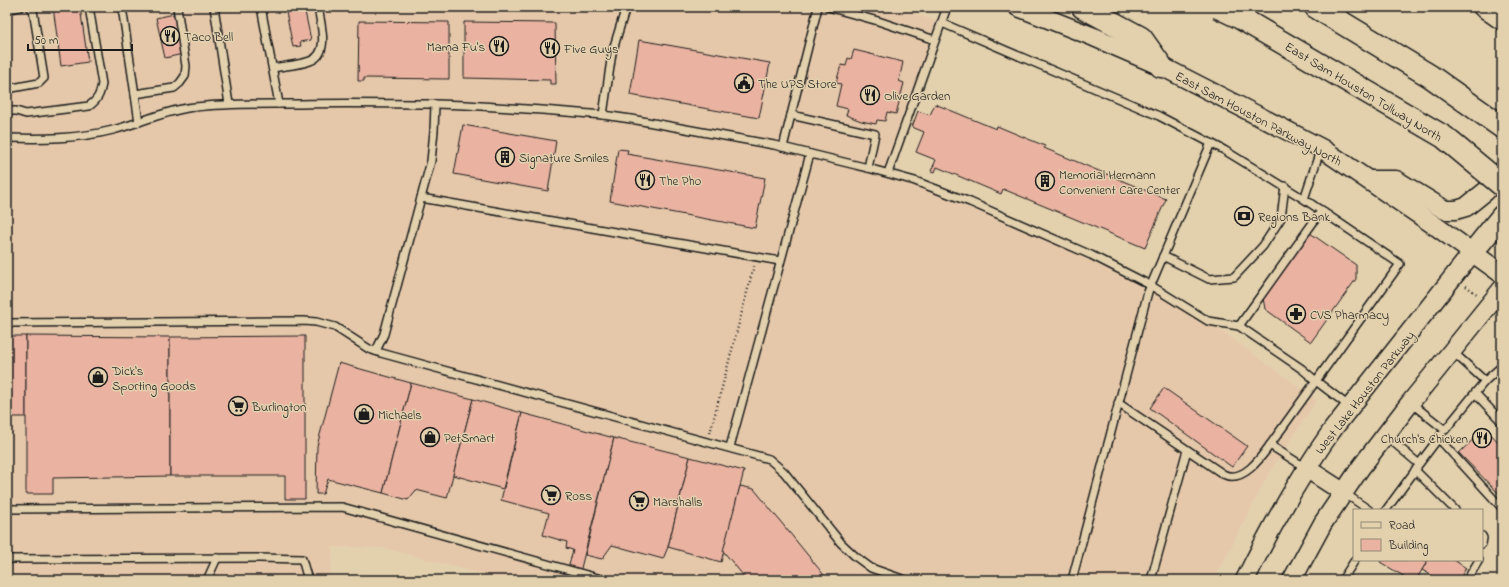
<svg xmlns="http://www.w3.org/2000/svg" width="1509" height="587" font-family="'Indie Flower',sans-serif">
<rect width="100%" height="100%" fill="#e3d1ae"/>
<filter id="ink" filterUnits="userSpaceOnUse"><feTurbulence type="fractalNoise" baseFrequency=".025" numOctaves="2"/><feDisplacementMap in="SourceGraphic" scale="8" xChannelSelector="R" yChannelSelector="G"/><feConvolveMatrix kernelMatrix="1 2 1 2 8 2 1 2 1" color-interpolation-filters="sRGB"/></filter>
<g filter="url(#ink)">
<polygon fill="#e5c8aa" points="7,7 896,7 942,23 888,173 915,181 1091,255 1208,321 1317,400 1267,477 1214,580 504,580 384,548 333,547 330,580 7,580"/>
<g fill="#eab3a1" stroke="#1c1c1c">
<polygon points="53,7 80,7 88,62 61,66"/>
<polygon points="285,7 304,7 311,40 300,42 301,46 293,47"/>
<polygon points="174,14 183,54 165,58 156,18"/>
<polygon points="359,21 449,22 449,79 364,78 364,81 358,81"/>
<polygon points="464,22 555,23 556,84 550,84 550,80 464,78"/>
<polygon points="639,40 770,63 759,118 630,95"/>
<polygon points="854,50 903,62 899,81 904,83 896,114 887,112 885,121 877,120 876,124 861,121 846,115 848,109 836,106 841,84 836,83 841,65 846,66 848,58 851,59"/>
<polygon points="935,104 996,129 997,126 1045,146 1044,148 1166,199 1145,248 1003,189 1001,194 937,167 935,172 931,171 936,160 916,152 924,132 912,127 918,111 930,115"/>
<polygon points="463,125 556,141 548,191 454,174"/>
<polygon points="618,149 628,150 627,154 765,178 755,228 610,201"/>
<polygon points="1310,233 1356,265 1356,279 1311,342 1265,309 1263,298"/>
<rect x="7" y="336" width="19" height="81"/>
<polygon points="26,336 170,337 170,476 53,478 53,494 26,494"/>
<polygon points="305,336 305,499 285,499 285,476 170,476 170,337"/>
<polygon points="339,363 411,383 383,493 328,479 323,494 316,494 317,446"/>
<polygon points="411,383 473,399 447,498 416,490 408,500 383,493"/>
<polygon points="1164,388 1247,446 1232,467 1150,408"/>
<polygon points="473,399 522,413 503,489 453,475"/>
<polygon points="522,413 614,438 580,572 568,569 573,550 566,548 567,542 543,535 549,513 501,500"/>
<polygon points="1485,428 1502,446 1502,497 1459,453"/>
<polygon points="614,438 690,457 668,547 663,559 612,545 602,559 585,555"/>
<polygon points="690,457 744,471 721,562 668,547"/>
<polygon points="740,486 754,489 828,580 747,580 723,551"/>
<polygon points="1381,560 1428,560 1416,580 1410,580 1380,562"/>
<polygon points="1428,560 1454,560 1466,568 1459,580 1440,580 1422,570"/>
</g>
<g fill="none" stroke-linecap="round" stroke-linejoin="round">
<g stroke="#1c1c1c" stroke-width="10">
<g id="service">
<polyline points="122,7 139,122"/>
<polyline points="214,7 229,104"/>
<polyline points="261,7 279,104"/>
<polyline points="828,7 878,21 935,40"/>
<polyline points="7,10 20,7"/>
<polyline points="942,23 1159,116 1224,150 1304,199"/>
<path d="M273,68c11,-2 26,-3 37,-7 21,-7 10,-39 8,-54"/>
<polyline points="7,89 39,83 44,78 33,10 30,7"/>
<polyline points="135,94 174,88 180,83 185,76 186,66 177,7"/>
<path d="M7,111h9l10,3 63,-8c9,-6 11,-12 13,-22l-13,-77"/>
<polyline points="603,115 612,53 626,7"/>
<polyline points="791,115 875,134 868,168"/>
<path d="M7,138c35,1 71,1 106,-8 27,-7 53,-20 82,-23 35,-4 70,-3 106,-3 44,-1 89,0 134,0l31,1 76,5 61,5 28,4 143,26 94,23 47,13 55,21 121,53 59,30 58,36 31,5 63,43 14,12 34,26"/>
<polyline points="783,147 818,7"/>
<polyline points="888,173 947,7"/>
<polyline points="421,198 780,261"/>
<polyline points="1163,256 1209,279 1234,277 1263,246 1281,218 1285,186"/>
<polyline points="7,323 304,321 316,322 335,327 369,349 381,353 769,459 784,472 841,543 856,557 871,568 905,580"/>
<polyline points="1239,326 1322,210"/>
<polyline points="376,351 384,334 431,161 434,131 435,104"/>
<polyline points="1452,351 1485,381 1502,366"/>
<polyline points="1485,381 1475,393 1502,422"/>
<path d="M1118,403l105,71c19,10 37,-15 47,-29"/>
<polyline points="1411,403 1445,430 1475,393"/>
<polyline points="1385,435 1419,464 1441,435"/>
<polyline points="1439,439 1502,508"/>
<polyline points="730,447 810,154"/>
<polyline points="1306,468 1270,445 1400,264 1304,199 1321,148"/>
<polyline points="1415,470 1455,510"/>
<polyline points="1343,492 1369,510"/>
<polyline points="7,509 342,507 605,580"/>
<polyline points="1386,510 1417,468"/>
<polyline points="1482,536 1483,538 1482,544"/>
<polyline points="7,559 259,558 302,559 308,580"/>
<polyline points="207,580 217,558"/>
<polyline points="1072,580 1148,292 1211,143"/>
<polyline points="1151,580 1187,450"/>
<polyline points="1349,580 1344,577 1355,560"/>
<polyline points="1467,580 1479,560"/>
</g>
</g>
<g stroke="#1c1c1c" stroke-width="21">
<g id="secondary">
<polyline points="1018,7 1094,37 1161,66 1321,148 1437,227 1502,274"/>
<polyline points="1482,7 1502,21"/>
<polyline points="1369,180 1396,180 1445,210 1456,210 1466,207 1486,191 1502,171"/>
<polyline points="1306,468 1343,492"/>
<path d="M1245,580c26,-53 54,-103 88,-151l139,-176"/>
<polyline points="1292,580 1323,523 1361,467 1410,403 1502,289"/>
</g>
</g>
<g stroke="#1c1c1c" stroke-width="24">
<polyline id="primary" points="1472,253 1502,216"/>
</g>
<g stroke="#1c1c1c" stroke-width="25">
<g id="motorway">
<polyline points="1083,7 1141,38 1161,66"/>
<polyline points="1316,7 1430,76 1502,127"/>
</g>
</g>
<g stroke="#1c1c1c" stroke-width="2.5" stroke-dasharray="1 3" stroke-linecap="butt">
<polyline points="1466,286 1478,295"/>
<polyline points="710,433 754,266"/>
</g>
<use href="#service" stroke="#e3d1ae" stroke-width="7"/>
<use href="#secondary" stroke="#e3d1ae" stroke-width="18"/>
<use href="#primary" stroke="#e3d1ae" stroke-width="21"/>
<use href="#motorway" stroke="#e3d1ae" stroke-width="22"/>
<g stroke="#1c1c1c" stroke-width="25" stroke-linecap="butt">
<polyline id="motorway-bridge" points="1218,7 1237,16 1444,137 1502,185"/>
</g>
<use href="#motorway-bridge" stroke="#e3d1ae" stroke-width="22"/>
</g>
</g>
<defs>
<g id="restaurant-ring" transform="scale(1)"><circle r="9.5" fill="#e3d1ae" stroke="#1c1c1c" stroke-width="1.5"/><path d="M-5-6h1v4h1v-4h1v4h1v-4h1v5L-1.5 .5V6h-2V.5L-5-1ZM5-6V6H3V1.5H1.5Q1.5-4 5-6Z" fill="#1c1c1c"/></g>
<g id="civic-ring" transform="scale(1)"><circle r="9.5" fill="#e3d1ae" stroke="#1c1c1c" stroke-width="1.5"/><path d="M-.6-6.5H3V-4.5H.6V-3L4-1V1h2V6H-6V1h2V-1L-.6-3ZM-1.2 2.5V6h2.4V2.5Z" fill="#1c1c1c"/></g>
<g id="building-ring" transform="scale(1)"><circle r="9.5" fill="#e3d1ae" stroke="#1c1c1c" stroke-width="1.5"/><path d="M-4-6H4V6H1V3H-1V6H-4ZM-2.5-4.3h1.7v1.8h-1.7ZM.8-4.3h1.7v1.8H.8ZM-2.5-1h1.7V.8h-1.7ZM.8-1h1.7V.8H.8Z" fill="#1c1c1c"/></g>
<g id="bank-ring" transform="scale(1)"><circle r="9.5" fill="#e3d1ae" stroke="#1c1c1c" stroke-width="1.5"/><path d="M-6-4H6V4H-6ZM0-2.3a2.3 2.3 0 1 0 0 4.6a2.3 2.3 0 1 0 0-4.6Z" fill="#1c1c1c"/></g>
<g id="pharmacy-ring" transform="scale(1)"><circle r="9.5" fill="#e3d1ae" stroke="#1c1c1c" stroke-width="1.5"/><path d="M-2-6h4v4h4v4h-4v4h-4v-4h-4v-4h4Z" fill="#1c1c1c"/></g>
<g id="shop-ring" transform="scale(1)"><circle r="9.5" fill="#e3d1ae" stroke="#1c1c1c" stroke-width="1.5"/><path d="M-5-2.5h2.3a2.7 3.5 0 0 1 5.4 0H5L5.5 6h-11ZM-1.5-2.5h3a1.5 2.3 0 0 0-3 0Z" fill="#1c1c1c"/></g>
<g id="supermarket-ring" transform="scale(1)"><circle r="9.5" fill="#e3d1ae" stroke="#1c1c1c" stroke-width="1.5"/><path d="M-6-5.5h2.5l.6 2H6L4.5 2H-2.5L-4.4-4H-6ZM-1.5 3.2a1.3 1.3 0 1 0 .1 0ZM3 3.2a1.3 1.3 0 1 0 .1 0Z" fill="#1c1c1c"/></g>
</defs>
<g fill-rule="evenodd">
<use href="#restaurant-ring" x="170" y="36"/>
<use href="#restaurant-ring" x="499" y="46"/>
<use href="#restaurant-ring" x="550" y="48"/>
<use href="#civic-ring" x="744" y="83"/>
<use href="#restaurant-ring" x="870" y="95"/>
<use href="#building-ring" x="505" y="157"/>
<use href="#restaurant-ring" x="645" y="180"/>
<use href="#building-ring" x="1045" y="181"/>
<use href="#bank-ring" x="1244" y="216"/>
<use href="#pharmacy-ring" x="1296" y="314"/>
<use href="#shop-ring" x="98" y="377"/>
<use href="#supermarket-ring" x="238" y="406"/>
<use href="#shop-ring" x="364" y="414"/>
<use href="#shop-ring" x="430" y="437"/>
<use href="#restaurant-ring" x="1482" y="438"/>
<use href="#supermarket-ring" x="551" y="495"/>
<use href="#supermarket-ring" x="639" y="501"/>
</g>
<g text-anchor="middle" stroke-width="3" stroke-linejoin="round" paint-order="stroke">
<g font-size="13" fill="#1c1c1c" stroke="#e3d1ae" text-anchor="start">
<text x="184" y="41">Taco Bell</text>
<text x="485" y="51" text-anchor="end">Mama Fu's</text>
<text x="564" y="53">Five Guys</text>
<text x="758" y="88">The UPS Store</text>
<text x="884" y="100">Olive Garden</text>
<text x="519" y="162">Signature Smiles</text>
<text x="1059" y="179">Memorial Hermann<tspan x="1059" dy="15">Convenient Care Center</tspan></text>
<text x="659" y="185">The Pho</text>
<text x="1258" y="221">Regions Bank</text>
<text x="1310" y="319">CVS Pharmacy</text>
<text x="112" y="375">Dick's<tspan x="112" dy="15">Sporting Goods</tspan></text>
<text x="252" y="411">Burlington</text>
<text x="378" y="419">Michaels</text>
<text x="444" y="442">PetSmart</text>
<text x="1468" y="443" text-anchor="end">Church's Chicken</text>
<text x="565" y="500">Ross</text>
<text x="653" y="506">Marshalls</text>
</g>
<g font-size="13" fill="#1c1c1c" stroke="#e3d1ae">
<text transform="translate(1364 91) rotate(31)" y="5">East Sam Houston Tollway North</text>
<text transform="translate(1259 118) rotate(28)" y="5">East Sam Houston Parkway North</text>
<text transform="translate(1364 392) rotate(-52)" y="5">West Lake Houston Parkway</text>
</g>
</g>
<rect width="1509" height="587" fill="none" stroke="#e3d1ae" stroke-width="24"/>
<rect x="12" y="12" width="1485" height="563" fill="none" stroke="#1c1c1c" stroke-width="1.5" filter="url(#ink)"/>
<rect x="1353" y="509" width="130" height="52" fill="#e3d1ae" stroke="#938974"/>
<rect x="1361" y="522" width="20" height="6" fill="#e3d1ae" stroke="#938974"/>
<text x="1389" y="529" font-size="12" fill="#1c1c1c">Road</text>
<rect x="1361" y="539" width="20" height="12" fill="#eab3a1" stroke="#938974"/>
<text x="1389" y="549" font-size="12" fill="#1c1c1c">Building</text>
<path d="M28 44v6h104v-6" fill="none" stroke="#1c1c1c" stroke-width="2"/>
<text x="34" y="44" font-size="12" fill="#1c1c1c" stroke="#e3d1ae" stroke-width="3" paint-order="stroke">50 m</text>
</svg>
